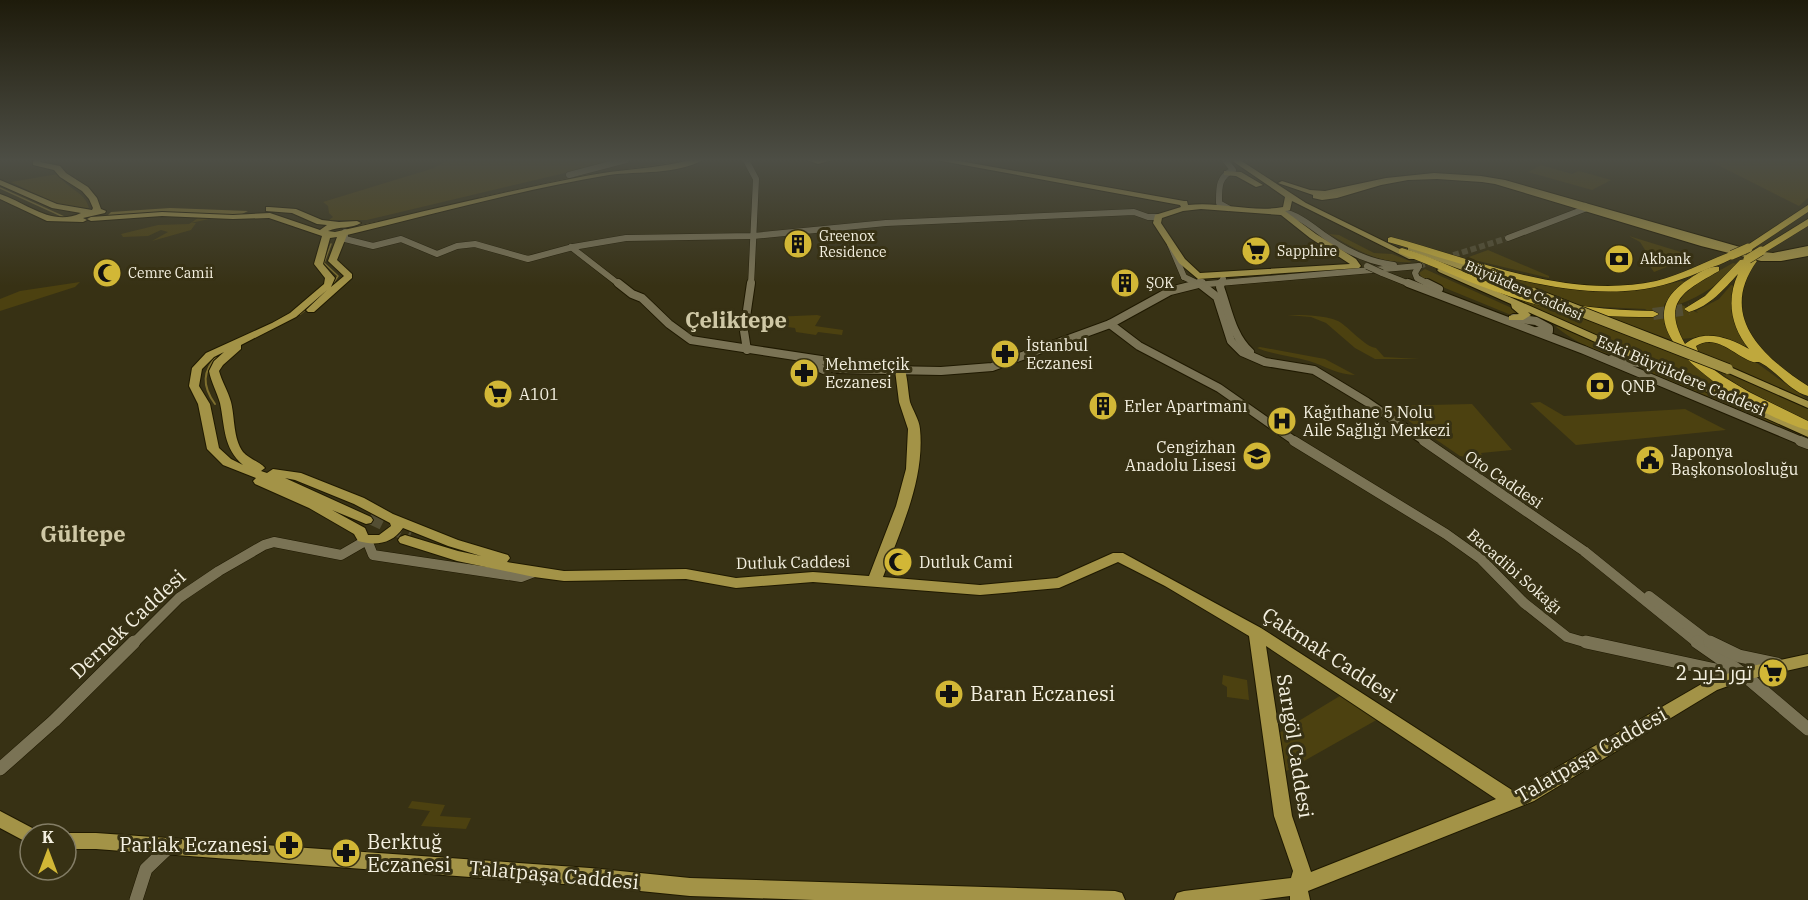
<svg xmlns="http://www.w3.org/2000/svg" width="1808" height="900" font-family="'IBM Plex Serif',Cairo,serif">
<rect width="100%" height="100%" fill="#373114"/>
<g fill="#4c4110">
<polygon points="447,160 620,160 367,220 329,220 333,217 329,213 328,206 323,202 434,168"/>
<polygon points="1708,160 1808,160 1808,198 1799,206"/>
<polygon points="1541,165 1572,174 1579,171 1611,180 1592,190 1528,172"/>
<path d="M58,174c8,15 27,17 31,34l-26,-1 -52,-25z"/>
<polygon points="198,218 209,219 191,223 196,223 191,230 152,241 168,232 161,230 148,236 123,237 121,234 158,225 189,224"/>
<path d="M1329,234l10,1 35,18 18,1 20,8c-33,2 -55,-12 -83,-28z"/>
<polygon points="1629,236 1684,253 1687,259 1654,272 1643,256 1649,256 1640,242"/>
<polygon points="1488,250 1549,276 1549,278 1466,258"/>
<path d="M1733,263l4,1c-16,19 -35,32 -57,40l18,9 -2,-2 23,-12 12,-14 4,1c-5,25 -3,42 13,61l-39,-11 -27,3c-2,-6 -7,-12 -7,-18 -5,-29 38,-46 58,-58z"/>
<path d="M1463,265c76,15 140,37 218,16l5,1 -10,7 -12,16v19l10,17 -73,-27 56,3 -12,-8 -67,-3z"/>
<polygon points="1425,269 1514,309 1521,314 1511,315 1423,279 1419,273"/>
<polygon points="80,282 75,287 0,311 0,299 20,291"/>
<polygon points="1477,283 1574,311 1681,353 1709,376 1776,416"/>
<polygon points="817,315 821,316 815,326 843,330 842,335 818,332 816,335 796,332 795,328 772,325 773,317"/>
<path d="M1287,315c15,0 38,0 51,6 11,6 27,26 38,27l8,9 36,2h-45l-20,-11 -29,-25 -15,-6z"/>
<path d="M1558,326l75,33c-35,-6 -49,-11 -77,-32z"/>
<polygon points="1706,342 1717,343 1739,350 1808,400 1693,350 1694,344"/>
<path d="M1260,347l65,12 30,16c-16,0 -30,-9 -46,-14 -18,-5 -35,-6 -52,-13z"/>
<polygon points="1627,363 1652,367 1781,425 1777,428 1627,367"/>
<polygon points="1708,364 1808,409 1808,423 1738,385"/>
<polygon points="1540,402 1564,416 1685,409 1726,430 1576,445 1530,403"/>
<polygon points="1472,404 1512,450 1481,453 1483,457 1470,458 1460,456 1387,406"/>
<polygon points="1223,675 1247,680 1249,700 1227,697 1227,687 1222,684"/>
<polygon points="1348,691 1380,718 1281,774 1274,736"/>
<polygon points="412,801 445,805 440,816 471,818 466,829 421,826 430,811 408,808"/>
</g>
<polygon fill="#7e6f2e" points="170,208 248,211 240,215 160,212 107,216 111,212"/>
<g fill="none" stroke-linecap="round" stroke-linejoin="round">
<g stroke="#7e6f2e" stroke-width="1.5">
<polyline points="0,188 64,217"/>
<polyline points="480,198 582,176 669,164"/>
<polyline points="355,227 378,222"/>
<polyline points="331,244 324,263 338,276 332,285"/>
</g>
<g stroke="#7e6f2e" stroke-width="2">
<polyline points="329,288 333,283"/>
<polyline points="300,314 312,304"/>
<path d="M215,404c-13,-18 -13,-33 3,-49"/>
</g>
<polyline stroke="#534e33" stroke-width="6" stroke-dasharray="6 3" stroke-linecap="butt" points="1419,266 1508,238"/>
<polyline stroke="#534e33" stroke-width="14" stroke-dasharray="14 7" stroke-linecap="butt" points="370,517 410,536"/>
<polyline stroke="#534e33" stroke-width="12" stroke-dasharray="12 6" stroke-linecap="butt" points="1653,314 1689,309"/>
<g stroke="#1f1900" stroke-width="7">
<g id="minor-far3">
<polyline points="746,160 756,179 751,285"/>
<path d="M1225,160l8,10c-15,7 -14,18 -14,33l9,5"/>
<polyline points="569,175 626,160"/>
<path d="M1280,211c19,4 30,14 45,25 21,15 43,26 69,29"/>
<polyline points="345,232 345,239 373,246 401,239 437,254 457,246 475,244 528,259 573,247 626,238 753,236 886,223 1134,212 1148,217 1158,217"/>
<polyline points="1508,238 1587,208 1585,206"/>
<polyline points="1170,244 1184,277"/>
<polyline points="571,247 620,285"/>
<polyline points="1419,266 1415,273 1417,278 1430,285"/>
<polyline points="1382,273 1412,285"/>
<polyline points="1184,277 1201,285"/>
<polyline points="1196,285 1419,266"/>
<polyline points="1221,285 1223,279"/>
</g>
</g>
<g stroke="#1f1900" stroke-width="10">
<g id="minor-far2">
<polyline points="618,283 632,294 642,298 669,324 691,340 821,360"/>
<polyline points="1199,283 1217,297 1231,341 1242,352 1265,362 1314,370 1367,402 1426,442"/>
<path d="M1221,283l-1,4c8,22 12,49 30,65"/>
<polyline points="1408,283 1584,350 1804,442"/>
<polyline points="1427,283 1439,289"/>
<polyline points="1514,318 1536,321 1549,328 1549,331 1537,331"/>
<polyline points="1110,324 1139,346 1219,388 1296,442"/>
<polyline points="747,350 744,331 751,283"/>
<polyline points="1612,359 1652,365"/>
<polyline points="839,366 824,370 811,364 821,360 844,365"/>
<polyline points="836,369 941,371 992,367 1110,324 1170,291 1202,283"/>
</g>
</g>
<g stroke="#1f1900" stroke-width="11">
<g id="minor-far1">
<polyline points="1294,441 1446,534 1481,559 1524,603 1567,637 1591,644"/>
<polyline points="1424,441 1584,551 1699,644"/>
<polyline points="1800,441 1808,444"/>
<polyline points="1649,596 1712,644"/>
<polyline points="133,644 179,598 219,571 264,545 274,542 341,555 367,540 373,555 521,577 534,572"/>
</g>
</g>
<g stroke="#1f1900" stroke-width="14">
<g id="minor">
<polyline points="1586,642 1725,672 1734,678"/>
<polyline points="1697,642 1743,674 1808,729"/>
<polyline points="1710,642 1739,656 1777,664"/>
<polyline points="0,769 54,721 134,642"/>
<polyline points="136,900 146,869 168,848"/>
</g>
</g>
<g stroke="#1f1900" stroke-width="2">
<g id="major">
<path d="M33,160h8l-1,2 20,4 6,7 22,14 9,11 4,11 5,2 -1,2 -22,5 4,2 -4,2 -36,-1 -47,-22v-5c27,9 52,33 81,19l-29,-5 -52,-23v-5l57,24 35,6 1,-2 -4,-9 -7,-8 -22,-14 -6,-7 -21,-5z"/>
<path d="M690,160h13c-27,15 -65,11 -94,15 -89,15 -175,39 -262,60l-10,25 15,14v4l-38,34h-6l-2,-2 21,-20 -31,27 -55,28v4l-18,16 -4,6c3,11 9,20 12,31 4,16 2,36 12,50 6,7 16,9 22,16l-4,3 6,2 6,-4 28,4 63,25 29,16 65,26 50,15 2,3 -3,4 57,9 122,-2 50,9 77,-6 56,4 27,-70 10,-37 2,-40 -9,-27 -4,-32 5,-3 5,3c3,11 3,22 5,32 3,9 9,17 10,27 5,51 -20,102 -37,148l97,8 77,-7 56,-25h10l138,75 254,164 190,-110 38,-14 65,-14v12l-63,14 -28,10 -183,111 -226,90 2,9h-20v-4l-31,4h-85l3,-7 7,-2 107,-13 2,-7 -19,-55 -25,-180 -84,-50 -47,-24 -59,26 -79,7 -167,-13 -77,6 -50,-9 -122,2 -30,-4 -77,-16 -57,-18 -2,-3 2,-3 5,-2 53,16 23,5 -33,-10 -45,-18c-11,16 -27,18 -45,13l-4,-7 -45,-26 -54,-24 -2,-3 3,-3 -33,-13 -16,-16 -9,-45 -9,-18 3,-18 14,-15 66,-30 18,-10 34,-29 1,-6 -11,-14 8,-28 -53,-18 -36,1 -71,-3 -71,5 -4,-2 4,-2 71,-5 71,3 37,-2 50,17 7,-5 -10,-1 -25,-11 -26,-2v-4h3l27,2 26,11 17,2 18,-1 4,2c-9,6 -22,3 -33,8l7,1c83,-19 166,-40 250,-56 35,-7 71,-7 105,-16zM337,237l-9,24 16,15 -13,11 4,-9 -12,-14 7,-26zM224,352l-10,9 -5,10c2,11 8,21 11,32 5,24 3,45 23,62l-12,-6 -12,-11 -9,-44 -11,-18 3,-17 12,-12zM285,478l10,2 59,24 36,19 1,3 -12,9h-11l-3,-7 -33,-18 34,14 5,-1 2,-3 -2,-3zM1266,646l230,153 -185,73 -19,-56z"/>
<polygon points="807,160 832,160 818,164"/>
<path d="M936,160h18l230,41h3l1,4c32,-4 64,8 95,2l2,-10 -54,-37h9l66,43 110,54 -1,2h-6l-117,-58 -2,9 -5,1 31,23 40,25 5,7 -2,2 -161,11 -19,-16 -26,-40 2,-8 26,-8 -1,-2zM1201,209l80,6 29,23 40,26 -150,9 -15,-14 -24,-36 1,-5 21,-7z"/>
<polygon points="1224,171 1241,172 1263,185 1256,187 1236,176 1224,175"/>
<polygon points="1434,173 1481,176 1505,180 1754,251 1773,253 1808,246 1808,256 1781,261 1761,261 1701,246 1495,184 1482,182 1437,179 1408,180 1381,185 1337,198 1322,200 1313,198 1313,195 1278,183 1282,181 1310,190 1325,191 1386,178"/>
<polygon points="1411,245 1536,291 1538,293 1533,296 1530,295 1408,250 1408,246"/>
<polygon points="1442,267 1808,429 1808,437 1528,312 1531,315 1523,320 1509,320 1509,316 1519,314 1512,308 1511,304 1439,272 1437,270"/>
<polygon points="1728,366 1808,401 1808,408 1724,371 1723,369"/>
<polygon points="0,811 36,830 38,834 30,834 30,844 0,828"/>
<polygon points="66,833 96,833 590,868 690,878 1115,891 1122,893 1125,900 814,900 690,896 590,886 96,849 66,849 66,834 62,834"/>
</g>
</g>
<g stroke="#1f1900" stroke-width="1">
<g id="highway">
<polygon points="1808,205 1808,212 1751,250 1743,248"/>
<polygon points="1808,219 1808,226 1764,253 1756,251"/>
<path d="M1391,237c84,22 176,63 265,44 25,-6 48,-19 72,-28l4,-1 5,3c-9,8 -26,12 -37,17 -24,10 -49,18 -75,19 -78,5 -163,-28 -237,-49v-4z"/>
<path d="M1402,248c35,10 68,28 102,40 49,17 98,22 149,23l6,3 -6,3c-36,0 -71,-1 -106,-10 -52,-12 -99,-35 -148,-54v-4z"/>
<path d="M1752,258l5,3c-40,55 6,96 51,125v10c-19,-5 -30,-24 -47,-33 -3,-2 -5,0 -8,-1 -19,-6 -36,-29 -57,-16l6,15 22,16 25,15 59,29v9c-43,-11 -196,-93 -126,-146 9,-6 25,-19 37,-17v4c-35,20 -58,30 -34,73 19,-16 45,-6 64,5 -18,-22 -23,-49 -11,-75 -14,15 -28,32 -49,38l-5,-3 21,-13 35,-36z"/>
</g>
</g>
<use href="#minor-far3" stroke="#7a7355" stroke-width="6"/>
<use href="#minor-far2" stroke="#7a7355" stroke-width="8"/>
<use href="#minor-far1" stroke="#7a7355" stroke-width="10"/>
<use href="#minor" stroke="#7a7355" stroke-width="13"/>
<use href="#major" fill="#a39347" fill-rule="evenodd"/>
<use href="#highway" fill="#bfa83d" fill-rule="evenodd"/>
<g stroke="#1f1900" stroke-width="7" stroke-linecap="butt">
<polyline id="minor-bridge" points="1367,266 1382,273"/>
</g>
<g stroke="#1f1900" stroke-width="12" stroke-linecap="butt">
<polyline id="major-bridge" points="1533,293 1728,369"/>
</g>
<g stroke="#1f1900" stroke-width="10" stroke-linecap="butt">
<g id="highway-bridge">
<polyline points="1732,255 1748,248"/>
<polyline points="1748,259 1761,251"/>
</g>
</g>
<use href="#minor-bridge" stroke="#7a7355" stroke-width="6"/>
<use href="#major-bridge" stroke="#a39347" stroke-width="10"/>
<use href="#highway-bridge" stroke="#bfa83d" stroke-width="9"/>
</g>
<linearGradient id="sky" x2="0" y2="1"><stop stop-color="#1e1b0b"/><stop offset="0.56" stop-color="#4d4e45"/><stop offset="1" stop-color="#4d4e45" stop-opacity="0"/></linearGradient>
<rect width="1808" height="286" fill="url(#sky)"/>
<defs>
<g id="building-disc" transform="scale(1.5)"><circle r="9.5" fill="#d2b736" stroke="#373114"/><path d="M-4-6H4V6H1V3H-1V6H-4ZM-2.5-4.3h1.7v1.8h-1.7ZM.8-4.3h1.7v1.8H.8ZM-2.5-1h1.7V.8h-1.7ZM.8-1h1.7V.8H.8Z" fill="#111"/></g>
<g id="supermarket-disc" transform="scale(1.5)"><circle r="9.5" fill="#d2b736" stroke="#373114"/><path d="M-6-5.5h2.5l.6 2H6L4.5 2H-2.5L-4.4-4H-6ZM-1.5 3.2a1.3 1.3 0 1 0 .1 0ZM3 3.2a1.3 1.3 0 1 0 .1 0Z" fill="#111"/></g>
<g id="bank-disc" transform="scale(1.5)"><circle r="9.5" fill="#d2b736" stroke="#373114"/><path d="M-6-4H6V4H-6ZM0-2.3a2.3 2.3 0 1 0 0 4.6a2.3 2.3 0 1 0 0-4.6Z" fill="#111"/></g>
<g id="mosque-disc" transform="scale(1.5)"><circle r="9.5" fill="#d2b736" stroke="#373114"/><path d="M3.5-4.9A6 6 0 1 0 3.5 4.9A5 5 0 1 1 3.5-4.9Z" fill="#111"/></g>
<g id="pharmacy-disc" transform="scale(1.5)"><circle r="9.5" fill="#d2b736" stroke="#373114"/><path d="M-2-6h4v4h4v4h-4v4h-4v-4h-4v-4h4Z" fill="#111"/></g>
<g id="hospital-disc" transform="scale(1.5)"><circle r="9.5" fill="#d2b736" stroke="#373114"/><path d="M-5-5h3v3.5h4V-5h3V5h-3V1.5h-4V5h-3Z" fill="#111"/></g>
<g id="school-disc" transform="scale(1.5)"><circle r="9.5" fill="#d2b736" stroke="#373114"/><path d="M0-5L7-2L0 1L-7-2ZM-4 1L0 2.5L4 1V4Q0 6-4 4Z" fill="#111"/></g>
<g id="civic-disc" transform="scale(1.5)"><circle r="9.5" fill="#d2b736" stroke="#373114"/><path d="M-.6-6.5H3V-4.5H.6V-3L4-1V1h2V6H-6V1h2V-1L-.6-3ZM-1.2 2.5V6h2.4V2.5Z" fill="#111"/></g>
</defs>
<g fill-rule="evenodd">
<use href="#building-disc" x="798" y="244"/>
<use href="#supermarket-disc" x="1256" y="251"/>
<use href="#bank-disc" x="1619" y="259"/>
<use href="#mosque-disc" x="107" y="273"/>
<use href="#building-disc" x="1125" y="283"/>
<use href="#pharmacy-disc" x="1005" y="354"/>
<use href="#pharmacy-disc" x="804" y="373"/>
<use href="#bank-disc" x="1600" y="386"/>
<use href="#supermarket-disc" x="498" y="394"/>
<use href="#building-disc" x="1103" y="406"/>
<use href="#hospital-disc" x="1282" y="421"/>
<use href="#school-disc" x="1257" y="456"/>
<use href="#civic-disc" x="1650" y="460"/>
<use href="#mosque-disc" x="898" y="562"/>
<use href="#supermarket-disc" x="1773" y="673"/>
<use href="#pharmacy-disc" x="949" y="694"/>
<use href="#pharmacy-disc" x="289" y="845"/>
<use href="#pharmacy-disc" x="346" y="853"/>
</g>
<g text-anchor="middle" stroke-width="6" stroke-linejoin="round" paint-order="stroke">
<g font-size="14" fill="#f4f0e0" stroke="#373114" text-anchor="start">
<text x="819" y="241">Greenox<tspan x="819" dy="16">Residence</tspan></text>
<text x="1277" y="256">Sapphire</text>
<text x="1640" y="264">Akbank</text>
<text x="128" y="278">Cemre Camii</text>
<text x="1146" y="288">ŞOK</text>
</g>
<g font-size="14" fill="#f4f0e0" stroke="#373114">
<text transform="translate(1524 290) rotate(24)" y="5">Büyükdere Caddesi</text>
</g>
<g font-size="16" fill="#f4f0e0" stroke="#373114" text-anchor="start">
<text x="1026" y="351">İstanbul<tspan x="1026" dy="18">Eczanesi</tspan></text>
<text x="825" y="370">Mehmetçik<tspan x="825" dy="18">Eczanesi</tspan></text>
<text x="1621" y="392">QNB</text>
<text x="519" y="400">A101</text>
<text x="1124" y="412">Erler Apartmanı</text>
<text x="1303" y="418">Kağıthane 5 Nolu<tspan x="1303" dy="18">Aile Sağlığı Merkezi</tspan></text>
<text x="1236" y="453" text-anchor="end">Cengizhan<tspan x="1236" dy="18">Anadolu Lisesi</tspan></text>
<text x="1671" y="457">Japonya<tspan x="1671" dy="18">Başkonsolosluğu</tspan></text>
<text x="919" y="568">Dutluk Cami</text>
</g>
<g font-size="16" fill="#f4f0e0" stroke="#373114">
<text transform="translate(1681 375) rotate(23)" y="6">Eski Büyükdere Caddesi</text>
<text transform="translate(1504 479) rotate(34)" y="6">Oto Caddesi</text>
<text transform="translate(793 562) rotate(-1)" y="6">Dutluk Caddesi</text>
<text transform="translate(1515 571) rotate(41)" y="6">Bacadibi Sokağı</text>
</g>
<g font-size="20" fill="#f4f0e0" stroke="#373114">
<text transform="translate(128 624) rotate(-43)" y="7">Dernek Caddesi</text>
<text transform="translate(1330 655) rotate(33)" y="7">Çakmak Caddesi</text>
<text transform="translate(1295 746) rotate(81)" y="7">Sarıgöl Caddesi</text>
<text transform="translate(1591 755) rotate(-30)" y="7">Talatpaşa Caddesi</text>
<text transform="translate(554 875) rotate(5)" y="7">Talatpaşa Caddesi</text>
</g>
<g font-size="20" fill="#f4f0e0" stroke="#373114" text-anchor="end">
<text x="1752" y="680">تور خرید 2</text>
<text x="970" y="701" text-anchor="start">Baran Eczanesi</text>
<text x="367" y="849" text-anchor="start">Berktuğ<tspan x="367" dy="23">Eczanesi</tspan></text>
<text x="268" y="852">Parlak Eczanesi</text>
</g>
<g font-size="22" font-weight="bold" fill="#cfc8a6" stroke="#373114">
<text x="736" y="328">Çeliktepe</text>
<text x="83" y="542">Gültepe</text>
</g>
</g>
<g transform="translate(48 852)"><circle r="28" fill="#373114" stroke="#837d66" stroke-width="1.5"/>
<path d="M0-4.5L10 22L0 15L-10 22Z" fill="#d2b736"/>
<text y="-9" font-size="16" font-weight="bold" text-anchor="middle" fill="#f4f0e0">K</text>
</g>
</svg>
